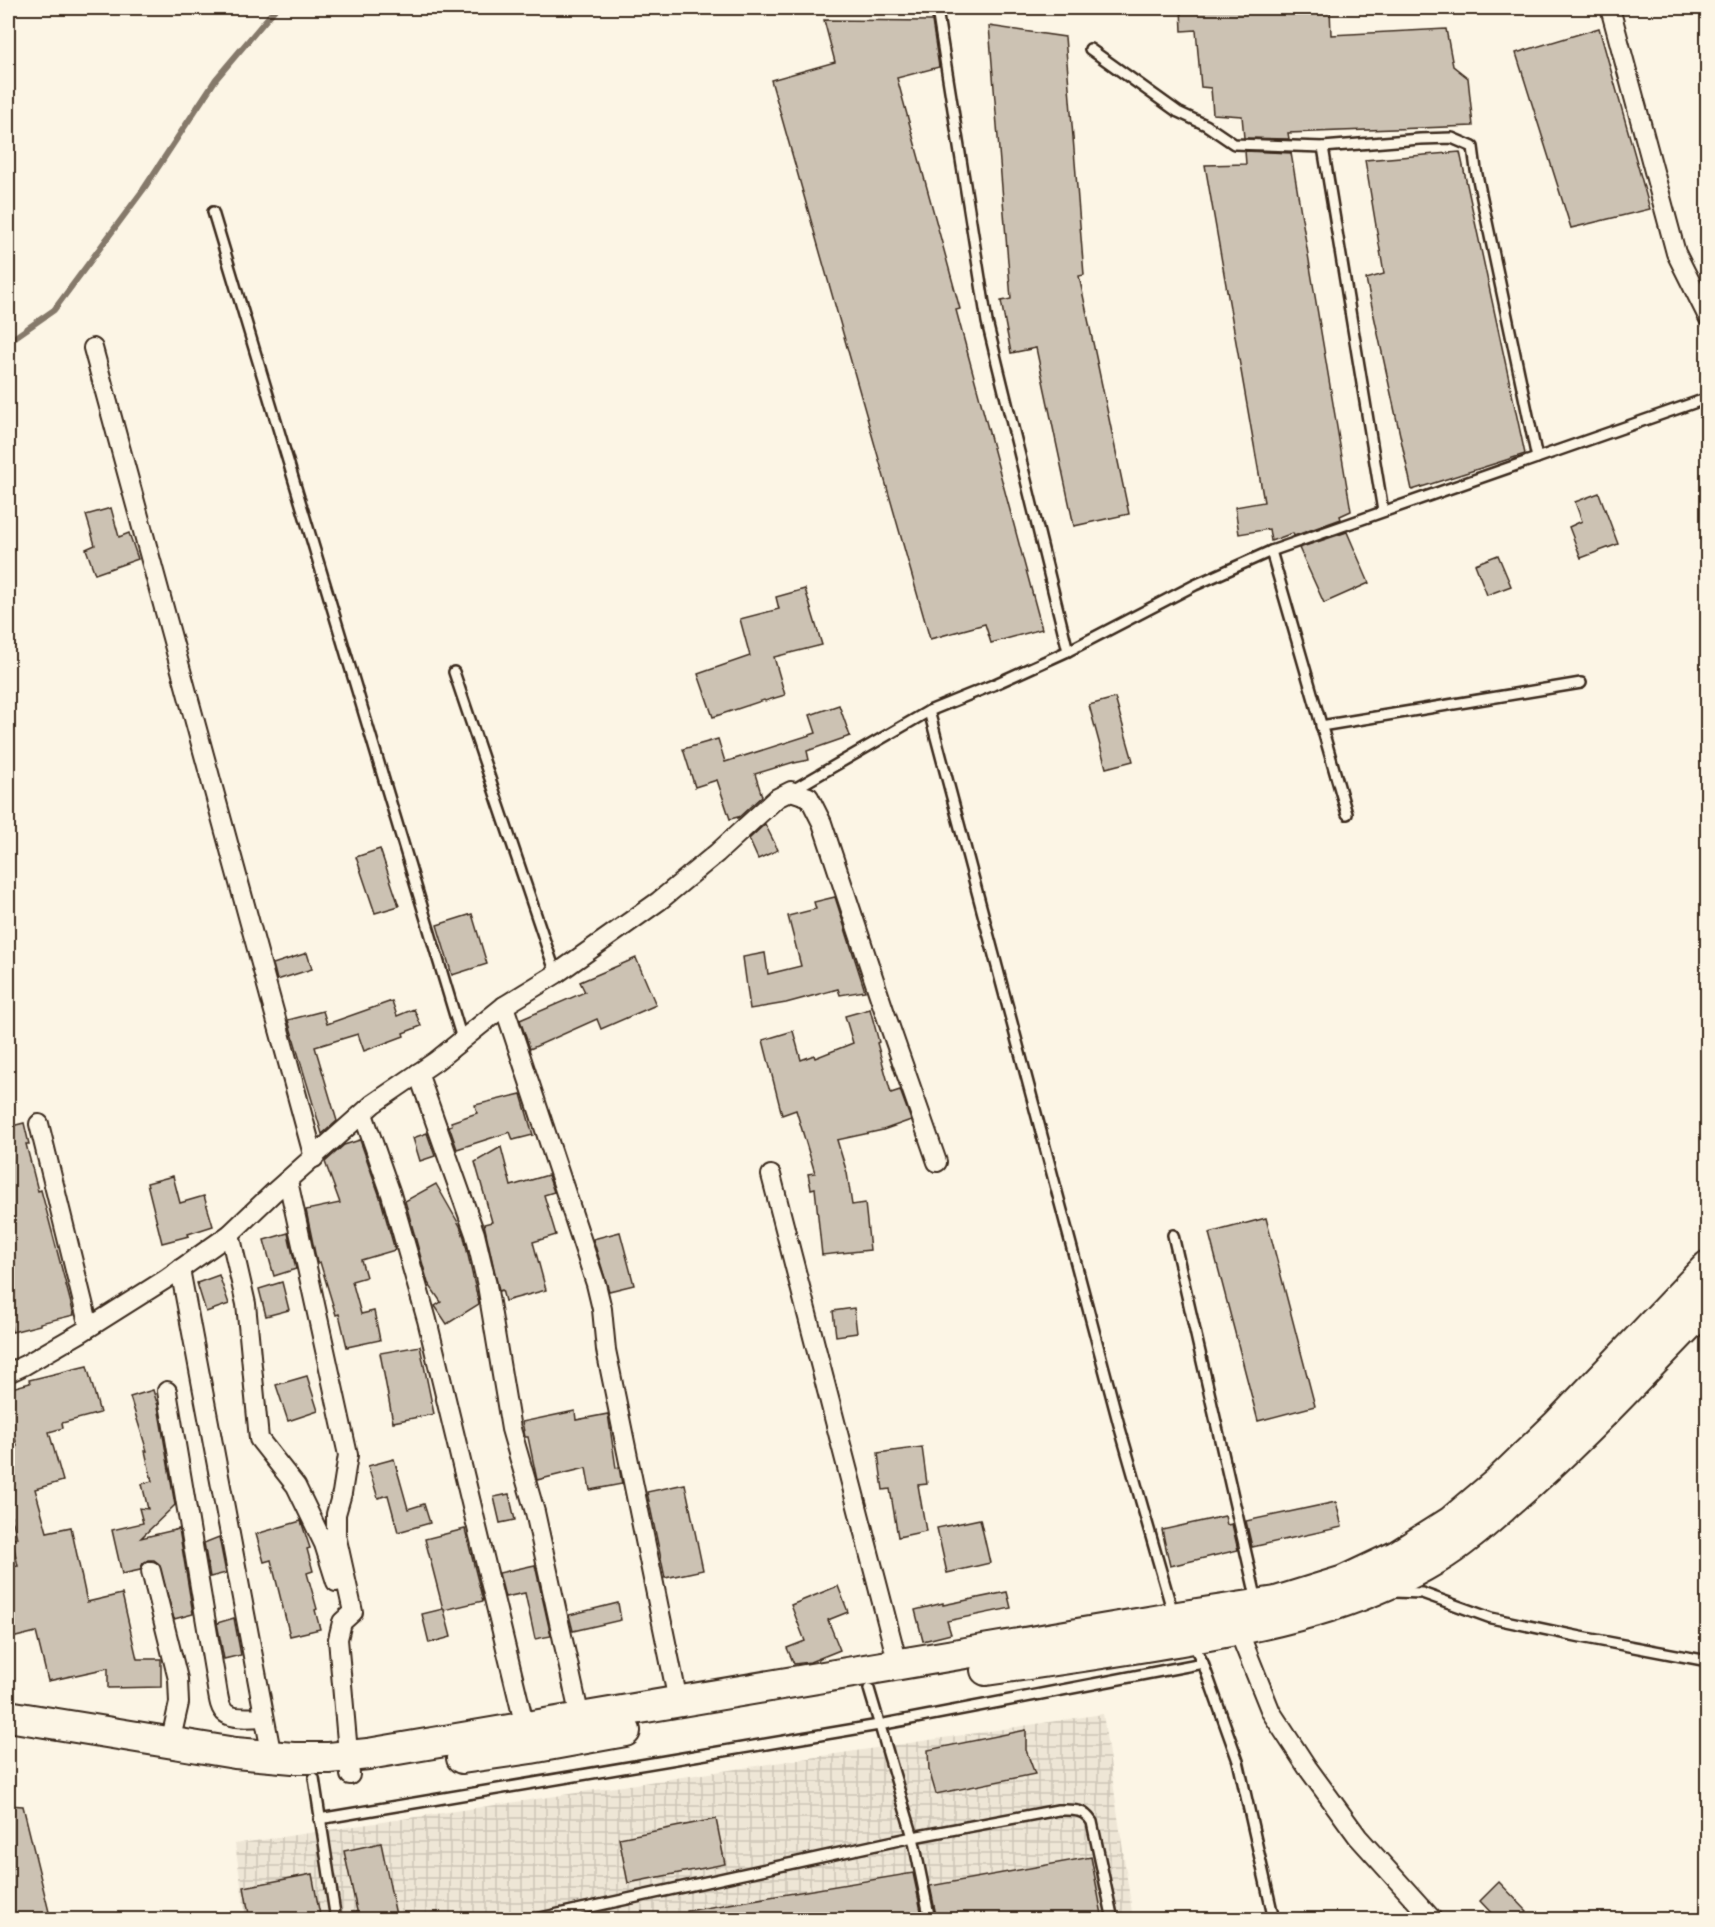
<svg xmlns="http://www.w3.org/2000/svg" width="1715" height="1927" font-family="'Balsamiq Sans',sans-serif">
<defs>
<pattern id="industrial-grid" width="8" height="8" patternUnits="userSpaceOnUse" patternTransform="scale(1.5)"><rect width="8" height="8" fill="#eee6d6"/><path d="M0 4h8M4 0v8" fill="none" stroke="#cdc5b7"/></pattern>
</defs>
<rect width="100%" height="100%" fill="#fcf5e5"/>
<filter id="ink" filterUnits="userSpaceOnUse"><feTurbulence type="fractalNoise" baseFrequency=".0167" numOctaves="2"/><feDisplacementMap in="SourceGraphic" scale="12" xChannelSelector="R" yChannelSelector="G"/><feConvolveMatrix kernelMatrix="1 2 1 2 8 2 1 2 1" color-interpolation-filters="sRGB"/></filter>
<g filter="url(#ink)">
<polygon fill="url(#industrial-grid)" points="1103,1714 1133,1919 246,1919 235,1844"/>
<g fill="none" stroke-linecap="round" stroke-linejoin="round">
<polyline stroke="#85796b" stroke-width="6" points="8,342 54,310 143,190 216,79 276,8"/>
</g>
<g fill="#ccc2b3" stroke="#3b2a1e" stroke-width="1.5">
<polygon points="1181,8 1330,8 1331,35 1446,29 1453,66 1468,78 1473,126 1288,133 1289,139 1244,138 1242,116 1213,114 1211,88 1201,87 1196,30 1182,31"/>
<polygon points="824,20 932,21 939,67 897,78 960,309 956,310 1042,629 991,643 985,624 930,639 771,80 835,62"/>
<polygon points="989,26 1065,37 1084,275 1079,276 1129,514 1074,526 1036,348 1011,353 1001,301 1011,299"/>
<polygon points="1599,28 1650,209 1571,228 1516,53"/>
<polygon points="1245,151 1291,153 1351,511 1340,516 1341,519 1294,536 1293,533 1271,541 1269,529 1239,534 1235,507 1264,502 1205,165 1246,164"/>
<polygon points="1460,152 1525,454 1412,490 1366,279 1384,274 1365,160"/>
<polygon points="1599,493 1618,544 1581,558 1569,527 1582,521 1575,502"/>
<polygon points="111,508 119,537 129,533 138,559 95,574 86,549 95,545 86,515"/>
<polygon points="1347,532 1369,583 1324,603 1299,548"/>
<polygon points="1498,555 1511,586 1487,595 1475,564"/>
<polygon points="805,589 822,645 774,657 785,695 765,701 764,700 713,717 698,674 750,656 740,619 779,609 776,597"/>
<polygon points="1115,698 1133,761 1106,768 1089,705"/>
<polygon points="839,705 850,736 807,751 809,760 794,763 794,762 755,774 762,796 738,818 738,817 730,819 717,780 695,787 683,749 718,739 725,762 816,733 810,715"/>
<polygon points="765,824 778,850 758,859 749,839"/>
<polygon points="380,849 399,906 375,913 356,857"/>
<polygon points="835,897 865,991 840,995 838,989 786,1003 750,1009 743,957 765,953 768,974 801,966 788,916 816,909 814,902"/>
<polygon points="472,914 487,964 452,975 437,925"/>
<polygon points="307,953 312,969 277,980 273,964"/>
<polygon points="636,958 656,1005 601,1029 597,1019 530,1049 520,1020 585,992 580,982"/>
<polygon points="392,1001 397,1016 414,1009 421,1026 403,1033 404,1036 364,1051 358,1034 315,1047 337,1121 322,1134 288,1020 323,1011 327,1024"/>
<polygon points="870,1009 879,1042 877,1043 891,1093 900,1090 911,1120 883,1130 837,1140 847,1173 852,1205 865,1203 870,1250 822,1255 815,1188 811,1189 808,1174 815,1173 796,1110 782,1115 763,1040 793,1031 801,1060 814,1055 815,1058 853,1043 845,1016"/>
<polygon points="521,1094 533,1135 513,1140 510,1132 457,1149 449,1126 452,1125 451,1122 477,1113 475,1105"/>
<polygon points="24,1123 29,1144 26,1144 38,1191 41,1190 74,1315 40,1323 40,1325 12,1332 8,1316 8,1127"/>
<polygon points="427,1133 435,1156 420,1161 413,1138"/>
<polygon points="360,1140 380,1197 395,1250 361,1260 366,1277 352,1281 361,1314 374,1311 380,1340 347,1347 339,1314 336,1315 320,1262 317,1263 306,1210 340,1203 325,1162 344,1145"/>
<polygon points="501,1147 511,1186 548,1175 554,1192 544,1195 556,1235 533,1242 546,1290 505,1301 502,1290 499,1291 484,1224 492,1222 475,1162"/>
<polygon points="173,1176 180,1203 204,1196 213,1226 188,1234 189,1236 162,1243 147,1183"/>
<polygon points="436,1184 460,1226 464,1237 479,1304 447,1324 435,1306 441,1302 428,1283 405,1201"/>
<polygon points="1266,1218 1315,1406 1258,1421 1209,1233"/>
<polygon points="620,1232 634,1285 609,1291 593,1239"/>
<polygon points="288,1233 296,1269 274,1276 264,1240"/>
<polygon points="219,1275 229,1304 206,1312 197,1283"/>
<polygon points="282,1282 289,1310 266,1316 259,1289"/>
<polygon points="854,1308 857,1333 836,1336 833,1311"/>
<polygon points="420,1346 434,1414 393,1422 380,1353"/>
<polygon points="87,1366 100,1413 62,1423 63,1428 49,1432 63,1481 35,1489 47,1532 71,1527 87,1602 122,1594 137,1659 161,1659 161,1687 108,1688 108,1668 48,1681 36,1632 8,1639 8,1567 18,1566 12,1539 17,1538 8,1503 8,1449 17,1446 8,1410 8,1389 30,1383 29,1380"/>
<polygon points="307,1376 318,1411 288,1421 276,1385"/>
<polygon points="153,1390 158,1406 175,1505 141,1538 179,1529 193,1614 174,1619 159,1564 154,1560 148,1560 143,1563 140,1570 122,1574 112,1530 143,1523 139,1508 148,1509 142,1484 152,1481 145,1451 147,1451 130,1397"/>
<polygon points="575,1411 576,1420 608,1414 616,1468 619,1467 622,1484 590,1490 586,1468 537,1480 528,1437 525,1437 522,1422"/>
<polygon points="922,1447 927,1484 918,1485 926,1531 898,1537 890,1489 883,1490 878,1453"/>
<polygon points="394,1459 408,1509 424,1504 430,1523 398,1532 388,1495 378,1498 368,1466"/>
<polygon points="685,1484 703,1570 665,1578 647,1492"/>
<polygon points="509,1494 515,1520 500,1523 494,1497"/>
<polygon points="1336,1502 1342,1527 1252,1547 1246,1521"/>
<polygon points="1225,1516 1227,1525 1232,1524 1238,1550 1170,1566 1162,1530"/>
<polygon points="980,1519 990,1563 947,1573 937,1528"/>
<polygon points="301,1521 310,1548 307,1549 313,1571 307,1573 317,1609 315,1610 320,1629 290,1636 271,1560 264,1562 256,1534"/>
<polygon points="465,1529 483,1601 444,1610 451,1637 429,1643 422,1614 443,1609 425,1539"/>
<polygon points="219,1537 226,1573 210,1577 204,1543"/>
<polygon points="535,1565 551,1636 535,1639 525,1593 505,1597 499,1573"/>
<polygon points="838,1586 848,1612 828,1620 840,1650 810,1662 794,1664 787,1648 805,1641 791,1605"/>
<polygon points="1007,1592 1011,1608 947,1621 951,1634 923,1641 915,1610 943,1603 943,1605"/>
<polygon points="618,1603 621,1620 573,1631 569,1615"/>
<polygon points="234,1618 241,1655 224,1659 217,1623"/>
<polygon points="1026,1730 1026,1750 1035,1774 936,1794 929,1770 928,1750"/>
<polygon points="8,1805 23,1806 51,1920 8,1920"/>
<polygon points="716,1819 725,1864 628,1883 619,1838"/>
<polygon points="381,1843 397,1920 359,1920 344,1851"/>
<polygon points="1091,1857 1103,1920 937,1920 930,1886"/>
<polygon points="913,1873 923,1920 688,1920 687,1911"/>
<polygon points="312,1874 321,1920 250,1920 244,1887"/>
<polygon points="1499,1882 1527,1911 1519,1920 1498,1920 1480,1901"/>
</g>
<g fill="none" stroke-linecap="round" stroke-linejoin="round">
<g stroke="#3b2a1e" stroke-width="14">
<g id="service">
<polyline points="938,16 987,322 1068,651"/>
<polyline points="1090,49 1178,112 1206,125 1234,144 1323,147 1420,139 1452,138 1473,147 1476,170 1537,458"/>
<polyline points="1323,147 1383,511"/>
<polyline points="213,212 462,1039"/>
<polyline points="1271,551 1347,814"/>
<polyline points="454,672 556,974"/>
<polyline points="929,711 1119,1425 1173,1613"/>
<polyline points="1321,726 1581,683"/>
<polyline points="791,791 929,711 993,685 1068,651 1195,585 1271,551 1708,398"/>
<polyline points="1173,1235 1257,1601"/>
<polyline points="1394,1592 1422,1593 1491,1618 1581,1637 1708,1661"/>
<polyline points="1192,1642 1203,1663 1238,1761 1274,1920"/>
<polyline points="869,1689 913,1837 930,1920"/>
<polyline points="314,1778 336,1920"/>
<polyline points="319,1819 879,1725 1203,1663"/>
<path d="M531,1920l382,-83 145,-27c15,0 25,-2 34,12l21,98"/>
</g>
</g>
<g stroke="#3b2a1e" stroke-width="22">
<g id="minor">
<polyline points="1610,8 1676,253 1708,317"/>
<polyline points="93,348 314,1158"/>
<polyline points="504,1006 596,1284 602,1309 606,1350 678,1701"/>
<polyline points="418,1073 475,1234 487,1285 511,1429 535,1512 580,1718"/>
<polyline points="363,1114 391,1194 427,1320 525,1727"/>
<polyline points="39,1124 89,1327"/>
<polyline points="771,1175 898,1664"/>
<polyline points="288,1181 348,1455 342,1493 336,1514 336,1535 353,1612 342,1622 338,1639 350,1775"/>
<polyline points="230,1234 246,1304 259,1439 296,1486 324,1544 336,1582"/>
<polyline points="180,1269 272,1757"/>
<polyline points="8,1373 25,1365 82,1332 166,1279 230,1234 273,1193 373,1104 436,1061 504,1006 556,974 659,901 717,853 777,798 791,791 809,797 822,823 884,1010 937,1162"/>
<path d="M167,1391l47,279c8,44 1,50 49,47"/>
<polyline points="151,1571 178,1679 179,1703 170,1743"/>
<polyline points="1234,1620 1271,1712 1307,1767 1358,1837 1433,1920"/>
</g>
</g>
<g stroke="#3b2a1e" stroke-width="34">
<g id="trunk">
<path d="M986,1670c78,-11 156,-22 233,-37 75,-14 151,-34 217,-74 27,-16 52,-39 75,-59 70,-60 132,-129 197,-195"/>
<polyline points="8,1716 235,1753 293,1758 329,1758 368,1754 1184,1616 1276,1602 1344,1581 1397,1556 1451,1522 1497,1483 1557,1425 1708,1266"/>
<polyline points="462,1758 531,1748 625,1731"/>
</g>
</g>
<use href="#service" stroke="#fcf5e5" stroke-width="9"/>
<use href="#minor" stroke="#fcf5e5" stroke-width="18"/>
<use href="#trunk" stroke="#fcf5e5" stroke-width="30"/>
</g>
</g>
<rect width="1715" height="1927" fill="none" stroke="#fcf5e5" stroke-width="30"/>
<rect x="15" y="15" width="1685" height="1897" fill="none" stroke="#3b2a1e" stroke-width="2" filter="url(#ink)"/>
</svg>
